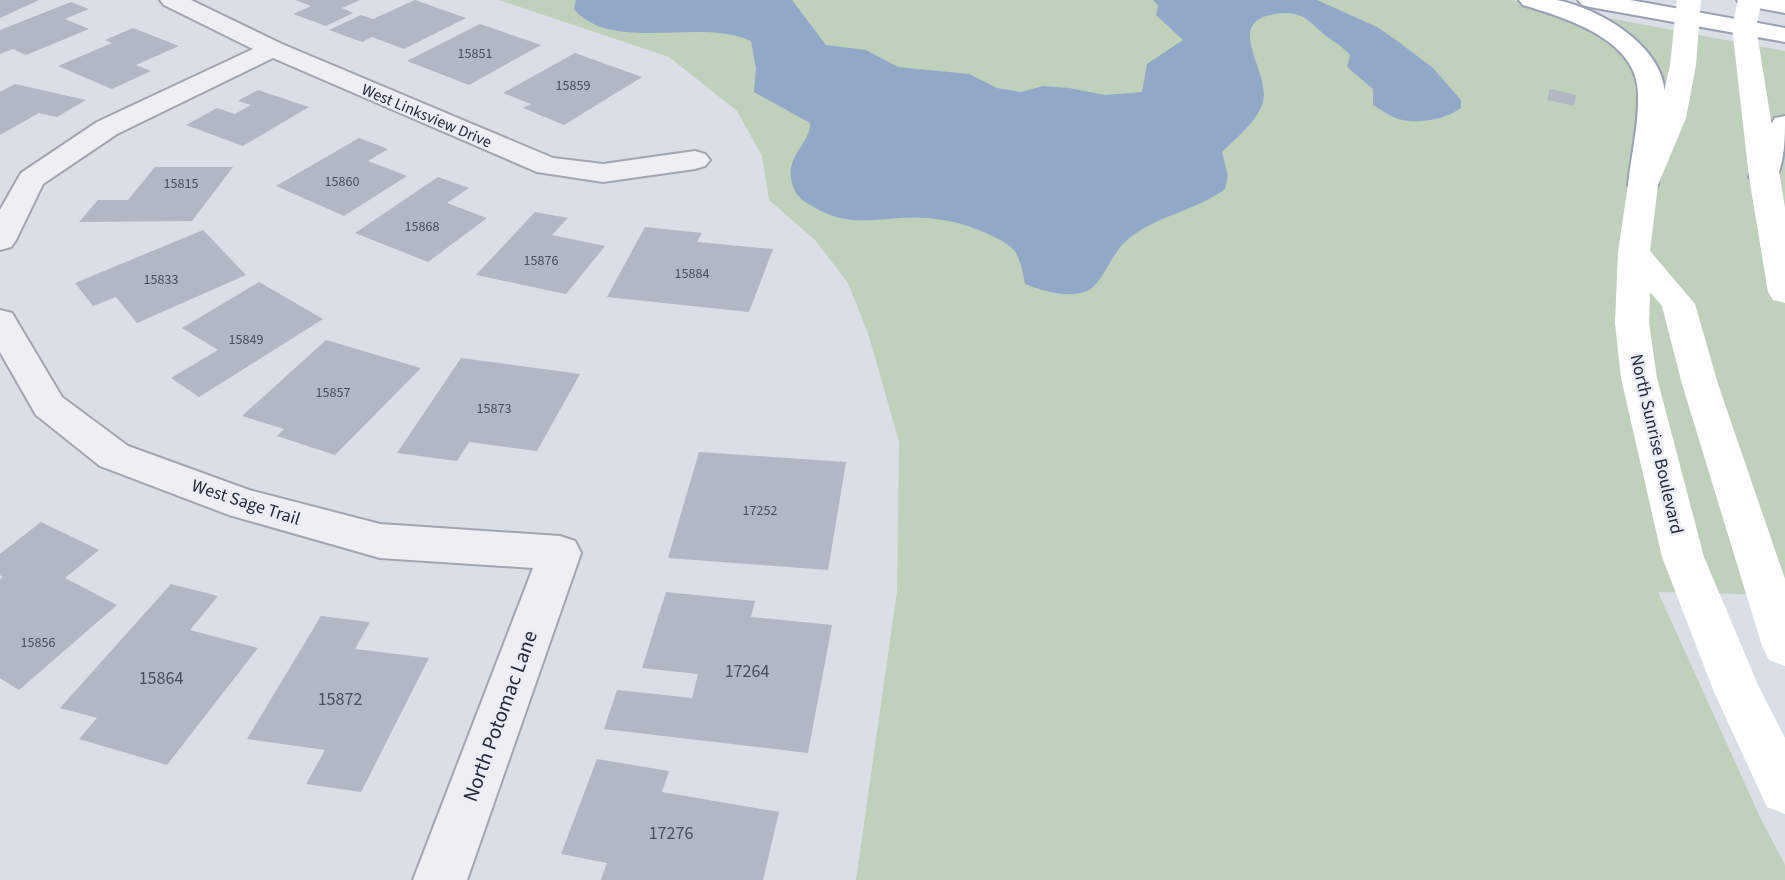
<svg xmlns="http://www.w3.org/2000/svg" width="1785" height="880" font-family="'Source Sans 3',sans-serif">
<rect width="100%" height="100%" fill="#dadee6"/>
<polygon fill="#bfd1bb" points="499,0 1511,0 1785,51 1785,595 1658,592 1760,817 1785,865 1785,880 856,880 897,591 899,442 868,333 848,283 815,240 769,200 762,156 737,111 669,57"/>
<path fill="#92a8c9" d="M576,0h216l34,45 40,5 32,17 71,7 28,14 24,4 22,-6 26,2 36,7 37,-3 5,-28 36,-24 -27,-25 2,-10 -5,-5h164l60,27 19,13 37,28 28,32v8c-16,12 -49,18 -68,9 -6,-3 -13,-8 -20,-12v-16l-26,-22 3,-12c-7,-8 -13,-11 -21,-17 -16,-11 -22,-26 -45,-25 -67,4 -13,56 -21,89 -5,19 -28,37 -41,50l6,24 -3,13c-29,22 -71,27 -99,52 -15,13 -24,44 -39,50 -19,8 -44,0 -62,-7 -2,-10 -4,-22 -9,-31 -6,-9 -17,-14 -26,-18 -20,-10 -41,-15 -63,-17 -43,-4 -74,14 -115,-12 -11,-6 -17,-11 -20,-23 -8,-26 19,-40 18,-60l-56,-31 2,-24 -5,-27c-50,-24 -140,13 -177,-32z"/>
<g fill="#b1b7c3">
<polygon points="0,0 39,0 0,18"/>
<polygon points="295,0 360,0 342,8 353,13 326,26 293,14 311,6"/>
<polygon points="415,0 466,18 404,49 372,37 362,42 329,30 361,15 373,19"/>
<polygon points="71,2 89,9 65,19 89,29 26,55 13,49 0,54 0,30"/>
<polygon points="480,24 541,45 469,85 407,61"/>
<polygon points="133,28 179,46 136,65 151,71 112,89 58,66 112,43 105,40"/>
<polygon points="575,53 642,77 564,125 523,108 531,104 503,93"/>
<polygon points="15,84 86,100 57,117 39,113 0,135 0,92"/>
<polygon points="1550,89 1576,95 1574,106 1547,100"/>
<polygon points="258,90 309,107 243,146 186,125 217,108 235,114 251,105 238,101"/>
<polygon points="359,138 388,149 368,161 407,176 344,216 276,186"/>
<polygon points="155,167 233,167 192,221 79,222 98,200 128,200"/>
<polygon points="438,177 469,188 447,203 487,218 428,262 355,233"/>
<polygon points="535,212 568,218 552,235 605,246 566,294 476,275"/>
<polygon points="645,227 702,233 697,242 773,249 749,312 607,297"/>
<polygon points="203,230 246,275 137,323 116,297 93,306 75,283"/>
<polygon points="259,282 323,319 199,397 171,378 218,350 182,328"/>
<polygon points="326,340 421,368 335,455 277,436 284,429 242,416"/>
<polygon points="461,358 580,374 537,451 469,442 457,461 397,453"/>
<polygon points="699,452 846,462 828,570 668,558"/>
<polygon points="41,522 99,550 65,578 117,605 19,690 0,678 0,579 3,577 0,575 0,554"/>
<polygon points="171,584 218,596 190,630 258,648 167,765 79,739 97,718 60,708"/>
<polygon points="666,592 755,601 751,617 832,625 808,753 604,729 617,690 692,698 698,674 642,668"/>
<polygon points="321,616 370,622 355,649 429,658 361,792 306,784 325,750 247,739"/>
<polygon points="597,759 669,771 662,792 779,812 763,880 601,880 607,863 561,854"/>
</g>
<g fill="none" stroke-linecap="round" stroke-linejoin="round">
<g stroke="#a0a5b0" stroke-width="4">
<g id="street">
<polygon points="160,0 191,0 282,44 553,158 603,164 695,151 705,154 710,160 705,166 695,169 603,182 537,172 273,58 117,134 43,184 16,240 11,247 0,250 0,210 21,173 97,122 253,49 164,5"/>
<polygon points="0,310 12,313 62,397 128,446 249,490 380,524 560,536 575,541 581,553 467,880 413,880 533,568 380,558 229,515 100,466 36,415 0,352"/>
</g>
</g>
<g stroke="#99a1b3" stroke-width="4">
<g id="primary">
<path d="M1519,0c12,0 26,0 38,0 43,9 105,45 108,93 2,30 -5,63 -7,92l-4,6 -11,3 -11,-3 -4,-6c3,-29 11,-61 10,-91 0,-55 -73,-76 -115,-89z"/>
<polygon points="1578,0 1630,0 1785,28 1785,42 1590,7 1582,5"/>
<polygon points="1737,0 1785,0 1785,13 1741,5"/>
<path d="M1785,116c0,23 0,47 -11,67l-10,3 -10,-3 -5,-6 14,-41 12,-18z"/>
</g>
</g>
<use href="#street" fill="#edeff5" fill-rule="evenodd"/>
<g fill="#fff" fill-rule="evenodd">
<polygon points="1677,0 1701,0 1696,65 1686,118 1658,185 1650,251 1695,304 1718,384 1785,579 1785,666 1769,660 1762,646 1682,384 1662,306 1650,292 1649,323 1657,378 1704,557 1758,685 1785,738 1785,814 1767,807 1714,692 1662,557 1621,378 1615,323 1618,252 1628,185 1658,118 1670,65"/>
<polygon points="1738,0 1762,0 1756,27 1785,208 1785,303 1773,300 1768,292 1749,177 1732,27"/>
</g>
<use href="#primary" fill="#fff" fill-rule="evenodd"/>
</g>
<g text-anchor="middle" stroke-width="5" stroke-linejoin="round" paint-order="stroke">
<g font-size="14" fill="#474e5e">
<text x="475" y="58">15851</text>
<text x="573" y="90">15859</text>
<text x="342" y="186">15860</text>
<text x="181" y="188">15815</text>
<text x="422" y="231">15868</text>
<text x="541" y="265">15876</text>
<text x="692" y="278">15884</text>
<text x="161" y="284">15833</text>
<text x="246" y="344">15849</text>
<text x="333" y="397">15857</text>
<text x="494" y="413">15873</text>
<text x="760" y="515">17252</text>
<text x="38" y="647">15856</text>
</g>
<g font-size="16" fill="#242b3d" stroke="#eaedf4">
<text transform="translate(427 115) rotate(23)" y="6">West Linksview Drive</text>
</g>
<g font-size="18" fill="#242b3d" stroke="#eaedf4">
<text transform="translate(1657 444) rotate(77)" y="6">North Sunrise Boulevard</text>
<text transform="translate(246 502) rotate(18)" y="6">West Sage Trail</text>
</g>
<g font-size="18" fill="#474e5e">
<text x="747" y="677">17264</text>
<text x="161" y="684">15864</text>
<text x="340" y="705">15872</text>
<text x="671" y="839">17276</text>
</g>
<g font-size="21" fill="#242b3d" stroke="#eaedf4">
<text transform="translate(500 716) rotate(-70)" y="7">North Potomac Lane</text>
</g>
</g>
</svg>
